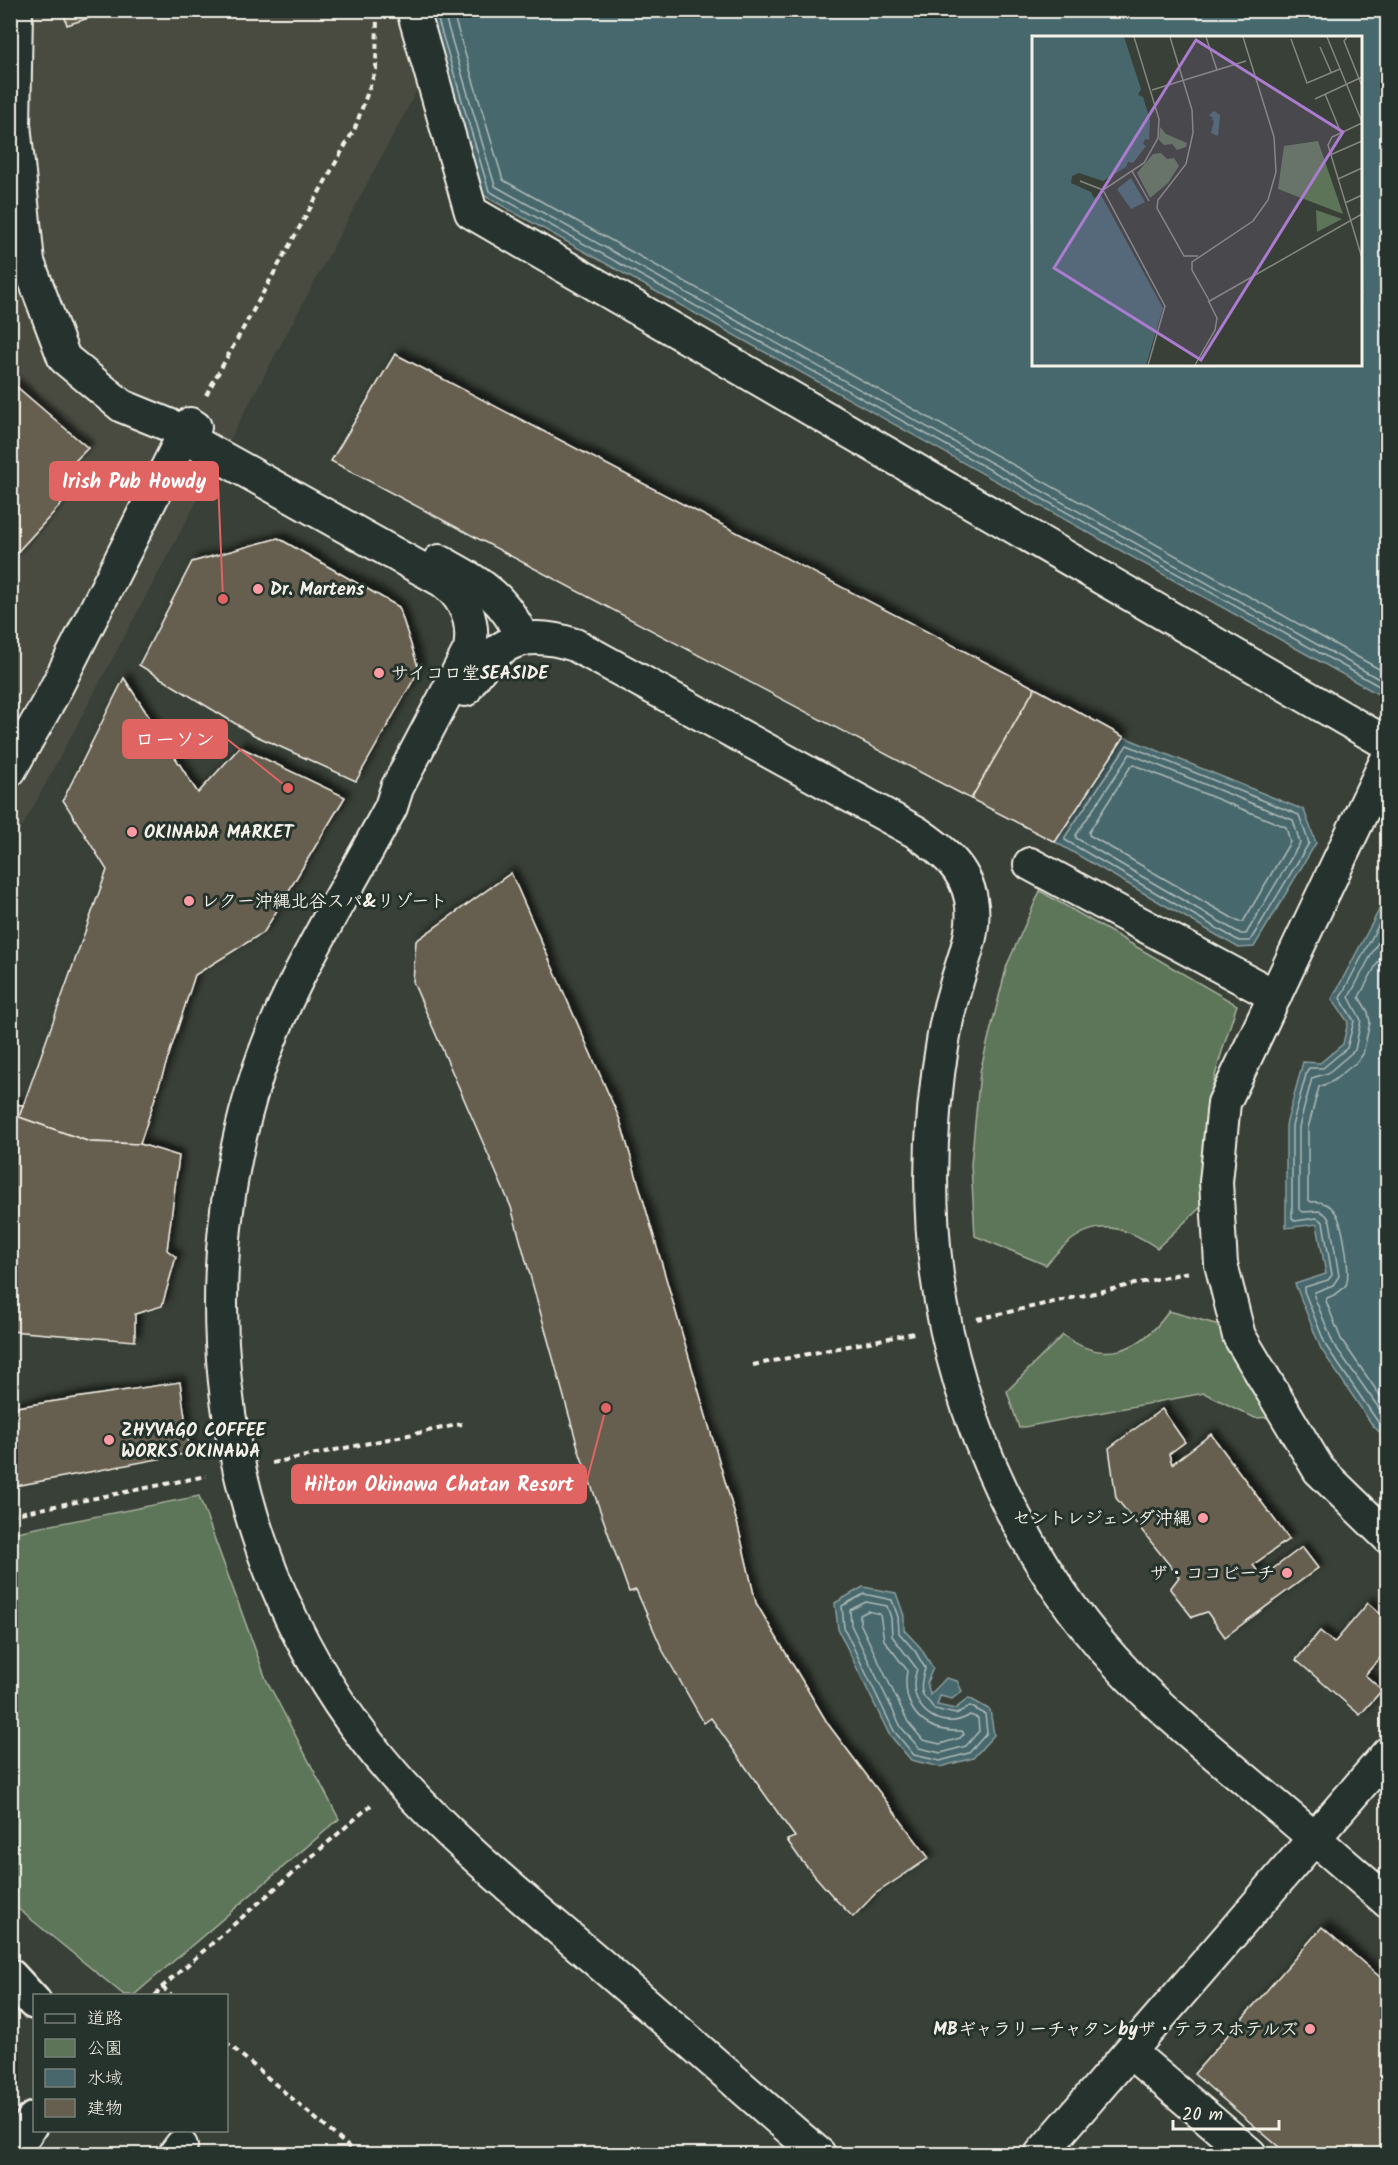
<svg xmlns="http://www.w3.org/2000/svg" width="1398" height="2165" font-family="Kalam,'Klee One',sans-serif">
<defs>
<filter id="shadow"><feDropShadow dx="5.5" dy="-5.5" stdDeviation="3" flood-color="#0009"/></filter>
</defs>
<rect width="100%" height="100%" fill="#394037"/>
<filter id="ink" filterUnits="userSpaceOnUse"><feTurbulence type="fractalNoise" baseFrequency=".0167" numOctaves="2"/><feDisplacementMap in="SourceGraphic" scale="12" xChannelSelector="R" yChannelSelector="G"/><feConvolveMatrix kernelMatrix="1 2 1 2 8 2 1 2 1" color-interpolation-filters="sRGB"/></filter>
<g filter="url(#ink)">
<polygon fill="#494c41" points="11,11 415,11 430,66 11,848"/>
<g fill="#5d7458" stroke="#a8b2a0" stroke-width="1.5">
<path d="M1040,891l197,114c-17,50 -33,100 -35,154 -1,15 1,31 1,46l-46,43c-46,-32 -76,-26 -111,17l-71,-29 -4,-72 9,-92 27,-107z"/>
<path d="M1169,1311l57,16 47,90 -18,1 -51,-25 -185,35 -12,-37 56,-56c42,31 78,16 106,-24z"/>
<polygon points="199,1496 266,1679 339,1819 134,1995 124,1995 11,1903 11,1533"/>
</g>
<g fill="#47676d" stroke="#8c9e9e" stroke-width="1.5" fill-rule="evenodd">
<path d="M429,11h958l1,683 -3,4 -902,-503zM1034,38h326v326h-326z"/>
<polygon points="1124,737 1304,810 1316,843 1254,947 1239,948 1055,842"/>
<polygon points="1387,895 1387,1439 1373,1426 1321,1349 1295,1284 1326,1274 1317,1224 1286,1228 1286,1125 1303,1062 1320,1063 1343,1044 1348,1022 1332,999"/>
<polygon points="863,1587 896,1593 904,1616 904,1630 920,1647 933,1668 927,1682 930,1695 946,1678 957,1681 962,1691 952,1699 940,1696 937,1705 955,1709 969,1698 990,1710 994,1735 973,1758 940,1767 911,1760 889,1734 838,1629 835,1603"/>
</g>
<g fill="none" stroke-linecap="round" stroke-linejoin="round">
<g stroke="#afbab7" stroke-width="1.5">
<polyline points="435,10 489,191 1388,691"/>
<polyline points="443,10 495,186 1388,684"/>
<polyline points="452,10 503,180 1388,674"/>
<polygon points="1127,745 1299,815 1309,843 1250,941 1239,941 1065,840 1065,837"/>
<polygon points="1130,754 1293,820 1300,843 1246,934 1241,934 1076,838 1076,835"/>
<polygon points="1134,765 1286,827 1290,842 1243,922 1239,922 1089,835 1089,832 1131,766"/>
<polyline points="1388,907 1340,998 1354,1021 1347,1048 1323,1068 1309,1068 1307,1071 1292,1126 1292,1218 1295,1221 1317,1218 1323,1222 1332,1275 1328,1280 1305,1287 1304,1291 1326,1346 1378,1422 1388,1431"/>
<polyline points="1388,923 1349,997 1361,1020 1355,1050 1328,1073 1312,1078 1299,1127 1299,1209 1302,1212 1320,1211 1326,1215 1330,1221 1339,1276 1333,1285 1315,1292 1314,1296 1333,1343 1388,1421"/>
<path d="M1388,943l-29,54 9,15 2,10 -7,32 -5,7 -25,20 -14,6 -11,41v71l3,3c9,-1 18,1 24,10 8,10 16,62 11,73 -5,7 -11,10 -19,13l-1,3 15,38 47,68"/>
<path d="M864,1594l28,6 6,17 1,16 16,18 10,17c-2,9 -7,21 0,30 5,5 5,4 9,11l22,5 14,-8 15,8 2,19 -18,20 -29,8 -26,-6 -20,-24 -50,-103 -2,-22z"/>
<path d="M866,1602l21,4 4,12 1,18 25,33c-1,4 -3,9 -3,14 -1,29 30,49 56,32l8,3 1,13 -13,15 -25,7 -22,-5 -18,-21 -50,-102 -1,-15z"/>
<path d="M868,1611l12,3 4,26 23,30c-6,39 16,63 55,61l2,3 -4,4 -20,6 -17,-4 -15,-18 -48,-99v-8z"/>
</g>
</g>
<g fill="#665e4f" stroke="#f4f1e8" stroke-width="1.5" filter="url(#shadow)">
<polygon points="63,10 94,10 95,16 67,25"/>
<polygon points="395,354 1035,688 971,799 331,461"/>
<polygon points="10,381 88,448 51,485 66,499 10,560"/>
<polygon points="278,538 399,607 419,670 356,781 254,735 139,665 192,562"/>
<polygon points="124,678 198,793 240,747 345,797 264,932 195,975 140,1144 90,1142 19,1117 107,870 63,800"/>
<polygon points="1035,688 1124,737 1055,842 971,799"/>
<polygon points="511,873 620,1120 738,1526 756,1603 828,1724 929,1858 875,1894 853,1917 835,1899 801,1860 787,1840 795,1837 711,1718 704,1723 663,1651 636,1590 629,1592 579,1451 511,1207 413,982 416,941"/>
<polygon points="10,1104 23,1105 19,1117 90,1142 140,1144 179,1156 167,1250 176,1257 162,1306 135,1314 135,1341 10,1331"/>
<polygon points="180,1382 190,1453 10,1487 10,1408"/>
<polygon points="1162,1409 1185,1442 1169,1454 1172,1464 1211,1434 1289,1539 1253,1565 1262,1577 1302,1547 1318,1568 1225,1637 1207,1612 1192,1617 1170,1589 1179,1577 1116,1498 1109,1448"/>
<polygon points="1368,1603 1388,1621 1388,1649 1365,1675 1382,1690 1360,1715 1296,1660 1320,1631 1334,1643"/>
<polygon points="1322,1927 1388,1984 1388,2154 1287,2154 1194,2074"/>
</g>
<g fill="none" stroke-linecap="round" stroke-linejoin="round">
<g stroke="#f4f1e8" stroke-width="36">
<g id="street">
<polyline points="16,10 14,124 28,262 64,358 122,406 186,432"/>
<polyline points="413,10 471,212 1388,744"/>
<path d="M183,436l260,145c22,17 32,40 27,68l-73,139 -6,19c-49,93 -109,182 -139,284 -70,236 -21,498 143,685 61,69 134,127 204,187 74,63 146,128 220,191"/>
<path d="M439,561c41,23 63,32 84,78"/>
<path d="M465,690c29,-46 55,-63 110,-45l341,187c25,17 49,35 55,67 6,30 -7,57 -15,86 -5,16 -9,33 -12,50 -14,79 -17,160 -7,240 19,145 90,296 192,401 43,44 91,82 138,122 41,34 80,69 121,104"/>
<polyline points="1388,757 1224,1103 1216,1182 1221,1264 1239,1336 1319,1470 1388,1537"/>
<polyline points="10,770 53,694 183,436 190,424 195,427"/>
<polyline points="1030,864 1275,996"/>
<polyline points="1130,2052 1250,2154"/>
<polyline points="175,2154 181,2146"/>
<polyline points="1041,2154 1388,1753"/>
</g>
</g>
<g stroke="#f4f1e8" stroke-width="38">
<g id="secondary">
<polyline points="10,1976 34,2002"/>
<polyline points="12,2154 34,2119"/>
</g>
</g>
<g stroke="#f4f1e8" stroke-width="4" stroke-dasharray="6 4.5" stroke-linecap="butt">
<polyline points="206,395 355,128 376,69 377,16"/>
<polyline points="977,1319 1189,1272"/>
<polyline points="753,1365 914,1333"/>
<polyline points="272,1463 462,1424"/>
<polyline points="10,1515 206,1476"/>
<polyline points="162,1987 172,1996"/>
<polyline points="155,1996 162,1987 371,1805"/>
<polyline points="226,2042 357,2154"/>
</g>
<use href="#street" stroke="#26332d" stroke-width="32"/>
<use href="#secondary" stroke="#26332d" stroke-width="33"/>
</g>
</g>
<g fill="#ff9aa2" stroke="#26332d" stroke-width="2">
<circle cx="258" cy="589" r="6"/>
<circle cx="379" cy="673" r="6"/>
<circle cx="132" cy="832" r="6"/>
<circle cx="189" cy="901" r="6"/>
<circle cx="109" cy="1440" r="6"/>
<circle cx="1203" cy="1518" r="6"/>
<circle cx="1287" cy="1573" r="6"/>
<circle cx="1310" cy="2029" r="6"/>
</g>
<g text-anchor="middle" stroke-width="6" stroke-linejoin="round" paint-order="stroke">
<g font-size="18" font-weight="bold" fill="#f4f1e8" stroke="#26332d" text-anchor="start">
<text x="270" y="595">Dr. Martens</text>
<text x="391" y="679">サイコロ堂SEASIDE</text>
<text x="144" y="838">OKINAWA MARKET</text>
<text x="201" y="907">レクー沖縄北谷スパ&amp;リゾート</text>
<text x="121" y="1436">ZHYVAGO COFFEE<tspan x="121" dy="21">WORKS OKINAWA</tspan></text>
<text x="1191" y="1524" text-anchor="end">セントレジェンダ沖縄</text>
<text x="1275" y="1579" text-anchor="end">ザ・ココビーチ</text>
<text x="1298" y="2035" text-anchor="end">MBギャラリーチャタンbyザ・テラスホテルズ</text>
</g>
</g>
<g transform="translate(1032 36)">
<rect width="330" height="330" fill="#394037"/>
<path d="M128,91l6,7 21,9 -1,4 -9,3 -5,-6 -8,1 -5,-5zM286,105l25,73 -65,-25 6,-43zM129,117l6,6 7,-1 5,8 -11,17 -18,15 -13,-25 16,-19zM284,174l26,9 -25,13z" fill="#5d7458"/>
<path d="M0,1h92l17,52 -3,6 5,2 7,23 -1,20 -4,-1 -2,5 3,2 -13,17 -5,-1 -2,5 -23,14 -24,-8 -7,3 -1,7 20,9 3,6 7,-3 62,113 -17,57h-114zM182,75l6,4 -2,21 -7,-3 3,-12 -3,-2h3l-5,-4zM99,142l14,24 -14,7 -14,-20z" fill="#47676d"/>
<path fill="none" stroke="#84877e" stroke-width="1.5" d="M102,1l25,82 -1,19 -14,25 -41,27 62,116 -17,59M138,1l22,73 1,23 -7,31 -28,36 -1,8 27,48h14M174,1l11,33M295,1l35,85M315,1l-3,4 18,45M259,3l16,44 33,-14M288,11l11,25M120,54l94,-29M293,58l16,39M283,63l47,-22M330,87l-30,14 -4,8 34,113M298,119l32,-14M100,135l17,30M306,143l24,-11M48,145l23,9M313,167l17,-8M176,266l154,-88M178,266l-18,-32v-8l61,-41 15,-21 8,-28 -2,-35 -31,-100M163,329l20,-35 2,-12 -8,-16"/>
<path fill="#ab7bcf" fill-opacity="0.15" stroke="#ab7bcf" stroke-width="3" d="M164,4l147,92 -142,228 -147,-92z"/>
<rect width="330" height="330" fill="none" stroke="#f4f1e8" stroke-width="3"/>
</g>
<path fill="none" stroke="#df6462" stroke-width="2" d="M223 599L218 481M288 788L227 739M606 1408L586 1484"/>
<g fill="#df6462" stroke="#26332d" stroke-width="2">
<circle cx="223" cy="599" r="6"/>
<circle cx="288" cy="788" r="6"/>
<circle cx="606" cy="1408" r="6"/>
</g>
<g fill="#df6462" stroke="#df6462" stroke-width="2">
<rect x="50" y="462" width="168" height="38" rx="6"/>
<rect x="123" y="720" width="104" height="38" rx="6"/>
<rect x="292" y="1465" width="294" height="38" rx="6"/>
</g>
<g font-size="20" text-anchor="middle" font-weight="bold" fill="#fff">
<text x="134" y="488">Irish Pub Howdy</text>
<text x="175" y="746">ローソン</text>
<text x="439" y="1491">Hilton Okinawa Chatan Resort</text>
</g>
<rect width="1398" height="2165" fill="none" stroke="#26332d" stroke-width="36"/>
<rect x="18" y="18" width="1362" height="2129" fill="none" stroke="#f4f1e8" stroke-width="2" filter="url(#ink)"/>
<rect x="33" y="1994" width="195" height="138" fill="#26332d" stroke="#787f78" stroke-width="1.5"/>
<rect x="45" y="2014" width="30" height="9" fill="#26332d" stroke="#787f78" stroke-width="1.5"/>
<text x="87" y="2024" font-size="18" fill="#f4f1e8">道路</text>
<rect x="45" y="2039" width="30" height="18" fill="#5d7458" stroke="#787f78" stroke-width="1.5"/>
<text x="87" y="2054" font-size="18" fill="#f4f1e8">公園</text>
<rect x="45" y="2069" width="30" height="18" fill="#47676d" stroke="#787f78" stroke-width="1.5"/>
<text x="87" y="2084" font-size="18" fill="#f4f1e8">水域</text>
<rect x="45" y="2099" width="30" height="18" fill="#665e4f" stroke="#787f78" stroke-width="1.5"/>
<text x="87" y="2114" font-size="18" fill="#f4f1e8">建物</text>
<path d="M1173 2120v9h106v-9" fill="none" stroke="#f4f1e8" stroke-width="3"/>
<text x="1182" y="2120" font-size="18" fill="#f4f1e8" stroke="#26332d" stroke-width="4.5" paint-order="stroke">20 m</text>
</svg>
